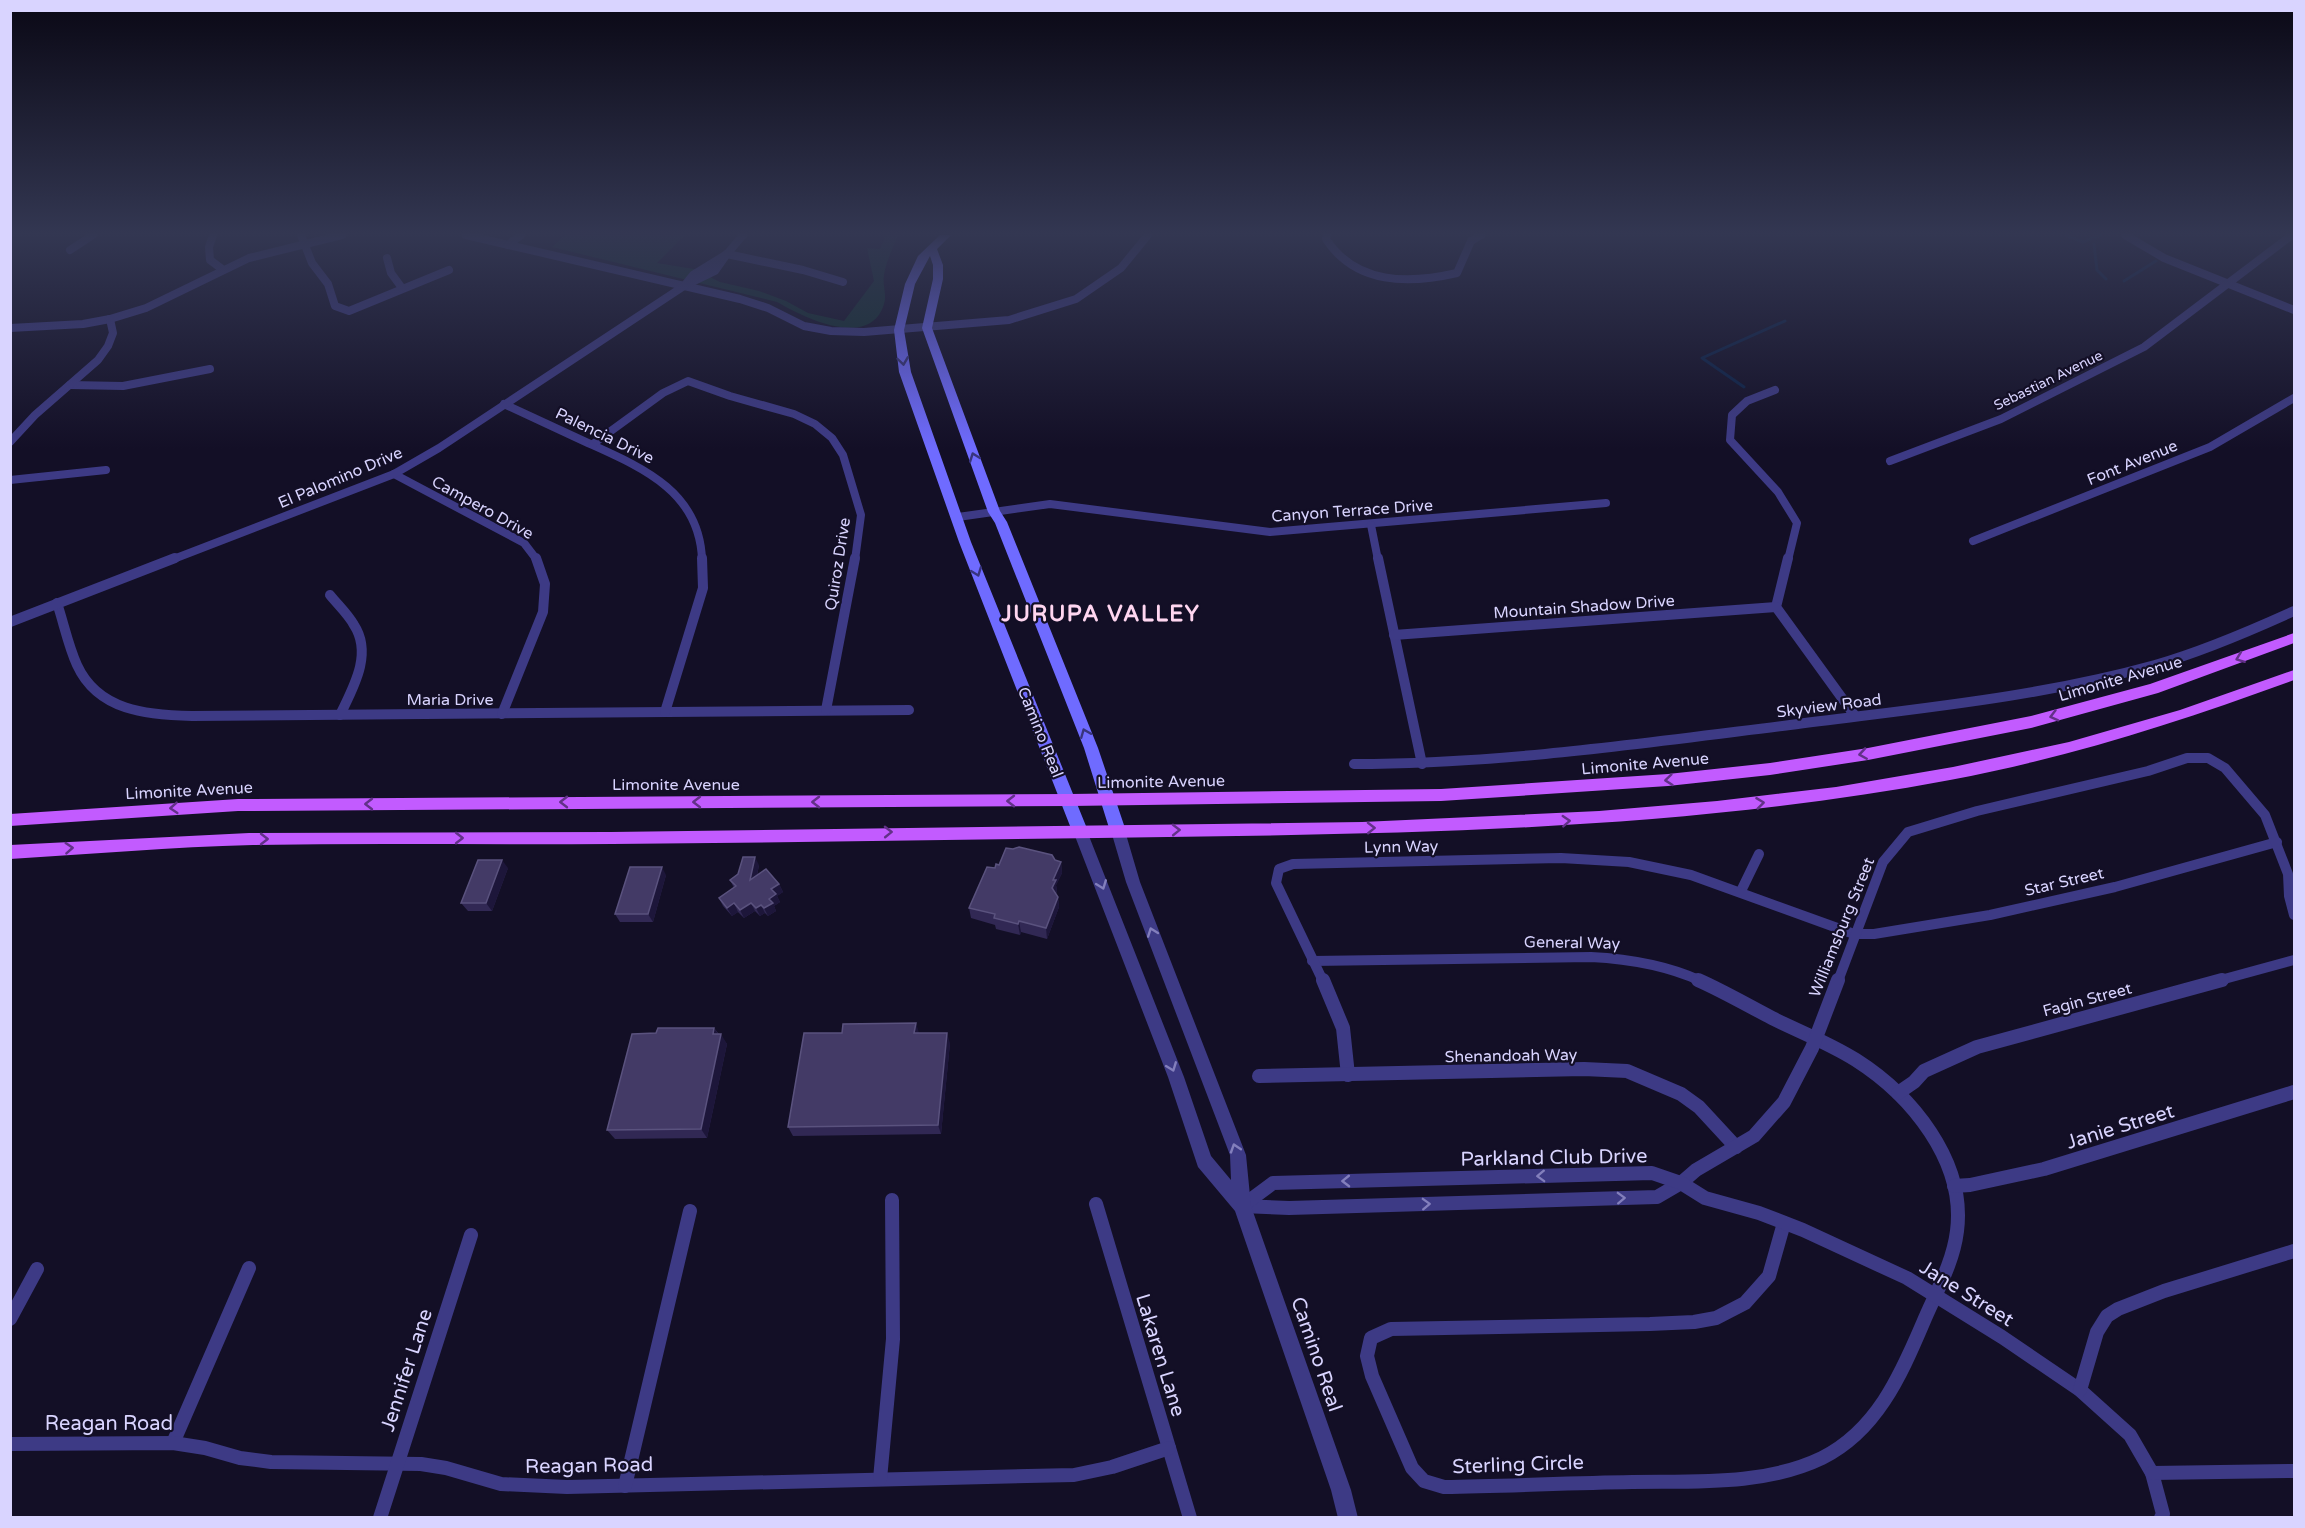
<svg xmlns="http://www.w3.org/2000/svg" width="2305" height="1528" font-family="'Varela Round',sans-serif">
<rect width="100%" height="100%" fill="#130f26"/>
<path fill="#12302f" d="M565,235h120l-28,28 37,6 26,13 39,9 27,10 22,12 36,8 30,-40 -7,-33 13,1 6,-14h12c-5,13 -12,26 -14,40 -2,11 4,20 -1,32 -16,42 -80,10 -106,-5l-225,-55z"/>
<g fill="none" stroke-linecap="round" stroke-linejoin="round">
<g stroke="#0c2248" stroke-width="3">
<polyline points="2066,235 2083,242 2100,235"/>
<polyline points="2094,244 2097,270 2106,279"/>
<polyline points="2124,281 2156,261"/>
<polyline points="1744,387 1702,358 1785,321"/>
</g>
<g stroke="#3d3a85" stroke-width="8">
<polyline points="213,235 209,247 210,260 222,269"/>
<polyline points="301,235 312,263 328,284 335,306 349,311 449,270"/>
<polyline points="466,235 740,299 768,308 804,326 831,331 864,332 1009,320 1076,299 1121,268 1148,235"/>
<path d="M1327,235l-1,4c30,46 83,45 131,34l14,-32 10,-6"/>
<polyline points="2125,235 2164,258 2294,310"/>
<polyline points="508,245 521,235"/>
<polyline points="70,250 93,235"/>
<polyline points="727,254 803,270 843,282"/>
<polyline points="727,254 743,235"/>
<polygon points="727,254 715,271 684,286 693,275"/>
<polyline points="387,258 391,273 402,288"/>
<polyline points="10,328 83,324 110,319 146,308 249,258 342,235"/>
<polyline points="70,385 123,386 210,369"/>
<polyline points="1775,390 1747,401 1732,415 1730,440 1778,492 1797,523 1788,560"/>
<path d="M504,404c28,13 56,26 84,39 53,24 112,48 114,117"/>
<polyline points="10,442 35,415 98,360 108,346 113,333 110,319"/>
<polyline points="593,444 663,393 688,381 730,396 794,414 815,424 832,438 843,455 861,515 855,560"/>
<polyline points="1890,461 2001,419 2144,347 2292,235"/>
<polyline points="394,474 524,543 537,560"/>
<polyline points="10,480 106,470"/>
<polyline points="958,517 1050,504 1270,532 1606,503"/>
<polyline points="1371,525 1378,560"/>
<polyline points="1973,541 2210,447 2294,398"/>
<polyline points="171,560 394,474 439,448 684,286"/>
</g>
<g stroke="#3d3a85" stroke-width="10">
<polyline points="1378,558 1422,764"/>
<polyline points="1788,558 1776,607 1855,716"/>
<path d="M330,595c8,10 18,19 24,30 19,29 -1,63 -14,90"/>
<path d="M57,603c7,21 11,42 20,62 21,46 70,50 115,51l717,-6"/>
<polyline points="10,622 175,558"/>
<polyline points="1394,635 1776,607"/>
<polyline points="826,710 855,558"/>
<polyline points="665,712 703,588 702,558"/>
<polyline points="502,714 543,612 545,584 536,558"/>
<path d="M1354,764c146,0 291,-21 436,-39 122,-16 246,-27 365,-60 46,-13 95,-34 139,-54"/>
<polyline points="1741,891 1759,854"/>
<path d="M1312,961l279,-4c39,2 75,8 110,24"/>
<polyline points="1323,981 1276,883 1279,869 1293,864 1561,858 1629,862 1691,875 1854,934 1874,934 1990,915 2115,887 2277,842"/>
<polyline points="1838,981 1883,862 1908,832 1977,811 2148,771 2187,758 2208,758 2225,768 2265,815 2288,874 2289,896 2294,915"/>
<polyline points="2217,981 2294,960"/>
</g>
<g stroke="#3d3a85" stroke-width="14">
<polyline points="1323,980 1343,1028 1348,1075"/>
<path d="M1698,980c25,11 49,25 74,38 28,14 57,25 84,42 55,35 110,101 101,171 -4,33 -22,63 -34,92 -23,54 -47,108 -101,135 -58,28 -128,23 -190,24 -63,1 -125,4 -188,5l-20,-6 -12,-13 -40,-92 -5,-20 4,-18 20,-9 259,-5 44,-2 22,-4 29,-15 24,-27 15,-53"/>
<polyline points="1259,1076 1584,1069 1627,1071 1681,1094 1699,1107 1736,1147"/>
<polyline points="1898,1093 1914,1082 1924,1071 1977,1047 2222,980"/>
<polyline points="1954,1186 1970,1185 2044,1169 2294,1092"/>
<polyline points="1096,1204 1190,1518"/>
<polyline points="1242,1206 1289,1208 1657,1197 1681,1183 1696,1170 1754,1136 1784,1102 1812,1048 1838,980"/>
<polyline points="1242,1206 1273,1183 1652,1173 1681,1183 1705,1198 1759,1213 1803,1230 1907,1278 2002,1337 2080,1390 2130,1435 2152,1473 2163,1514 2161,1518"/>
<polyline points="10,1319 37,1269"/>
<polyline points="2080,1390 2097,1332 2107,1316 2118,1309 2164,1291 2294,1251"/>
<polyline points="173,1443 249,1268"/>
<polyline points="10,1444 173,1443 205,1448 240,1458 271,1462 421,1464 446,1468 501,1484 567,1487 1074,1475 1112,1467 1169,1448"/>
<polyline points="2152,1473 2294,1471"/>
<polyline points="880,1479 893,1339 892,1200"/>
<polyline points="625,1486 690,1211"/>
<polyline points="380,1518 471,1235"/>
</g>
<polygon fill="#3d3a85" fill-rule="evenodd" points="1080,825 1085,827 1087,831 1184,1077 1211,1156 1231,1180 1230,1155 1126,882 1111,831 1113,827 1118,825 1123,827 1125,831 1140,882 1246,1155 1251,1206 1351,1490 1358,1518 1338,1518 1331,1490 1235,1211 1198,1167 1168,1077 1073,831 1075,827"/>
<polygon fill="#6f6bff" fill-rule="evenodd" points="940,235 951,235 937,249 943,265 943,279 932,328 1000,511 1007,522 1098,748 1126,831 1124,836 1118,837 1112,836 1110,831 1084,748 995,523 988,512 922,328 933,279 933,265 930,256 915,284 904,330 911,372 971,542 1088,831 1086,836 1080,837 1074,836 1072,831 959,542 899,372 894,330 905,284 918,256"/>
<g fill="#c25bff" fill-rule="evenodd">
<polygon points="2294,633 2294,643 2158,693 2031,728 1868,760 1770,775 1668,786 1441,801 1070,806 238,811 10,826 10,814 238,799 1070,794 1441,789 1668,774 1770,763 1868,748 2031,716 2150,684"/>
<path d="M2294,670v10c-112,41 -226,78 -344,100 -281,53 -567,54 -852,58 -162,2 -324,5 -486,6 -120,1 -239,-1 -359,1 -81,2 -162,9 -243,14v-14l239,-12 362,-1 751,-10 237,-11 118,-10 119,-14 117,-20 116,-25 111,-32z"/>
</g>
</g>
<g fill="#312854">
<polygon points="1055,860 1061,862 1062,873 1056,885 1057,891 1056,894 1058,897 1059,907 1047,939 1021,932 1020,935 996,929 995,925 971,918 969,908 995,868 999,865"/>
<polygon points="759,865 757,876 779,884 783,892 777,896 780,902 774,906 776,911 768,916 765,913 760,916 755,911 744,918 738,912 732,916 723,906 719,898 734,888 730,880 738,874"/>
<polygon points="508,868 492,911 468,911 461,903"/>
<polygon points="666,875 653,922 620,922 615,914"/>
<polygon points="714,1028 727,1044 707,1138 615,1139 607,1130 656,1033"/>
<polygon points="919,1033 950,1043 941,1134 793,1136 788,1127"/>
</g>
<g fill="#1d163a">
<polygon points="755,857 759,865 754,889 750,880"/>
<polygon points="502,860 508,868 492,911 486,903"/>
<polygon points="1061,862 1062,873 1056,885 1057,891 1054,899 1053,880"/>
<polygon points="662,867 666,875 653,922 648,914"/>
<polygon points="779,884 783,892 777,896 780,902 774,906 776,911 768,916 764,908 769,899 771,889"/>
<polygon points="1058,897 1059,907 1047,939 1046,928"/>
<polygon points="734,903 738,912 732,916 727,908"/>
<polygon points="751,903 755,911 744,918 740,910"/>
<polygon points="761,905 765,913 760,916 756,908"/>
<polygon points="1019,921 1021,932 1020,935 1018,924"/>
<polygon points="916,1023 919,1033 918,1043 914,1033"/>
<polygon points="714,1028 720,1037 721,1034 727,1044 707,1138 701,1129"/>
<polygon points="947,1033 950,1043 941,1134 938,1125"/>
</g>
<g fill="#433a66" stroke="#5a527e" stroke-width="1.5">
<polygon points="1019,847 1052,855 1055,860 1061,862 1053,880 1056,880 1052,888 1058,897 1046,928 1019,921 1018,924 994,918 995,914 969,908 987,867 995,868 996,864 999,865 1006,848 1013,849"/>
<polygon points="743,857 755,857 750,880 766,869 779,884 771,889 776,894 769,899 773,903 764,908 761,905 756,908 751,903 740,910 734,903 727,908 719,898 736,886 730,880 738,874"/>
<polygon points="478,860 502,860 486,903 461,903"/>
<polygon points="630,867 662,867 648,914 615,914"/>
<polygon points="916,1023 914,1033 947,1033 938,1125 788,1127 804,1033 842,1033 843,1024"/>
<polygon points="658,1028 714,1028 713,1034 721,1034 701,1129 607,1130 632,1034 656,1033"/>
</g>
<defs><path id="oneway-chevron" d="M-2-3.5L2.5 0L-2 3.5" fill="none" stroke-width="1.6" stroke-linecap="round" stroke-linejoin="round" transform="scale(1.5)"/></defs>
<g stroke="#38347d">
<use href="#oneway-chevron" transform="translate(903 361) rotate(82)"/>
<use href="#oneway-chevron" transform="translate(974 457) rotate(-110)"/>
<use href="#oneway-chevron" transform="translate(977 572) rotate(69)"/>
<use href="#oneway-chevron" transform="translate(1085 733) rotate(-112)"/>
</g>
<g stroke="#623188">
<use href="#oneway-chevron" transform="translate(2240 658) rotate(159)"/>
<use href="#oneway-chevron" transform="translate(2054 716) rotate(165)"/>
<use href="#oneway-chevron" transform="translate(1863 754) rotate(171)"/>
<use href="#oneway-chevron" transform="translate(1669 780) rotate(174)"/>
<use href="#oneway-chevron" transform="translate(1011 801) rotate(180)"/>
<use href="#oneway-chevron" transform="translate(564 802) rotate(180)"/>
<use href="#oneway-chevron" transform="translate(697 802) rotate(180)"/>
<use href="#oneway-chevron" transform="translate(816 802) rotate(180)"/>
<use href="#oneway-chevron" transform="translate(1760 803) rotate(-7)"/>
<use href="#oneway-chevron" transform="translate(369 804) rotate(180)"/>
<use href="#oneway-chevron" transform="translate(174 808) rotate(176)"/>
<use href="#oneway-chevron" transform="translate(1566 821) rotate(-3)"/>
<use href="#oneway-chevron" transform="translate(1371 828) rotate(-1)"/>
<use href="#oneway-chevron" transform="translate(1176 830) rotate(-1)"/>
<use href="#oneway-chevron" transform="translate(888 832) rotate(-1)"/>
<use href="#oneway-chevron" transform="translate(459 838)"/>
<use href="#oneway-chevron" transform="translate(264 839)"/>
<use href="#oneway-chevron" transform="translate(69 848) rotate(-4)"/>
</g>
<g stroke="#837fbc">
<use href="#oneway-chevron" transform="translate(1102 885) rotate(69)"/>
<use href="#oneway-chevron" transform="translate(1152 932) rotate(-110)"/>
<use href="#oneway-chevron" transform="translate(1172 1067) rotate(69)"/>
<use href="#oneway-chevron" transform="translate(1235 1148) rotate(-108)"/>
<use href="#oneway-chevron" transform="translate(1541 1176) rotate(178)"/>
<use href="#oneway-chevron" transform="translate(1346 1181) rotate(179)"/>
<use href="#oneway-chevron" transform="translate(1621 1198) rotate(-2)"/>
<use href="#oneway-chevron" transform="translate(1426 1204) rotate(-2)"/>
</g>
<linearGradient id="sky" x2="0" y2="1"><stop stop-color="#0a0815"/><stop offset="0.52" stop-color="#333752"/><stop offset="1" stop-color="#333752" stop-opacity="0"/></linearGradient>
<rect width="2305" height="449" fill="url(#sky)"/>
<g text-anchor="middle" stroke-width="4.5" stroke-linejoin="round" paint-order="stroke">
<g font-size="14" fill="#d9d4ff" stroke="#130f26">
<text transform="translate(2048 380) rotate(-26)" y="5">Sebastian Avenue</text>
</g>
<g font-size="16" fill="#d9d4ff" stroke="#130f26">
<text transform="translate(605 435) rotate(26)" y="6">Palencia Drive</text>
<text transform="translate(2132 462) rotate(-22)" y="6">Font Avenue</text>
<text transform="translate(340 477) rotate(-23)" y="6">El Palomino Drive</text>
<text transform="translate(483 507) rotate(29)" y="6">Campero Drive</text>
<text transform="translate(1352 510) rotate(-4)" y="6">Canyon Terrace Drive</text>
<text transform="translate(837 564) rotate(-81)" y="6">Quiroz Drive</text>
<text transform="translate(1584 606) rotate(-4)" y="6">Mountain Shadow Drive</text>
<text transform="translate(2120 678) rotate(-16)" y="6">Limonite Avenue</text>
<text x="450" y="705">Maria Drive</text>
<text transform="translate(1829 705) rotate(-7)" y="6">Skyview Road</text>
<text transform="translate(1041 732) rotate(68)" y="6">Camino Real</text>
<text transform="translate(1645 763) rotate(-5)" y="6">Limonite Avenue</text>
<text transform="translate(1161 781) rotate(-1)" y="6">Limonite Avenue</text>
<text x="676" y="790">Limonite Avenue</text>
<text transform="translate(189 790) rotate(-3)" y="6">Limonite Avenue</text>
<text transform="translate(1401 846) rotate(-1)" y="6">Lynn Way</text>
<text transform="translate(2064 881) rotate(-13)" y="6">Star Street</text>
<text transform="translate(1841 927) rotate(-68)" y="6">Williamsburg Street</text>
<text transform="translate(1572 942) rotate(1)" y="6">General Way</text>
<text transform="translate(2087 999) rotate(-15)" y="6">Fagin Street</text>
<text transform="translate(1511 1055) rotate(-1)" y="6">Shenandoah Way</text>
</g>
<g font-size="20" fill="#d9d4ff" stroke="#130f26">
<text transform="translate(2120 1126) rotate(-17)" y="7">Janie Street</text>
<text transform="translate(1554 1157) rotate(-1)" y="7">Parkland Club Drive</text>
<text transform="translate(1967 1293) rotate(32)" y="7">Jane Street</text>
<text transform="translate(1317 1354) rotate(71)" y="7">Camino Real</text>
<text transform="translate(1161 1355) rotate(73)" y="7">Lakaren Lane</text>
<text transform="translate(406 1370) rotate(-72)" y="7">Jennifer Lane</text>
<text x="109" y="1430">Reagan Road</text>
<text transform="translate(1518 1464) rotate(-2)" y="7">Sterling Circle</text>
<text transform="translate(589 1465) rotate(-1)" y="7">Reagan Road</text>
</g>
<g font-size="22" font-weight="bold" letter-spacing="1.5" fill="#ffd6f0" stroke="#130f26">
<text x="1101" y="621">JURUPA VALLEY</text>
</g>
</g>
<rect width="2305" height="1528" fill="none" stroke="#d9d4ff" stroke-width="24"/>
</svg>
